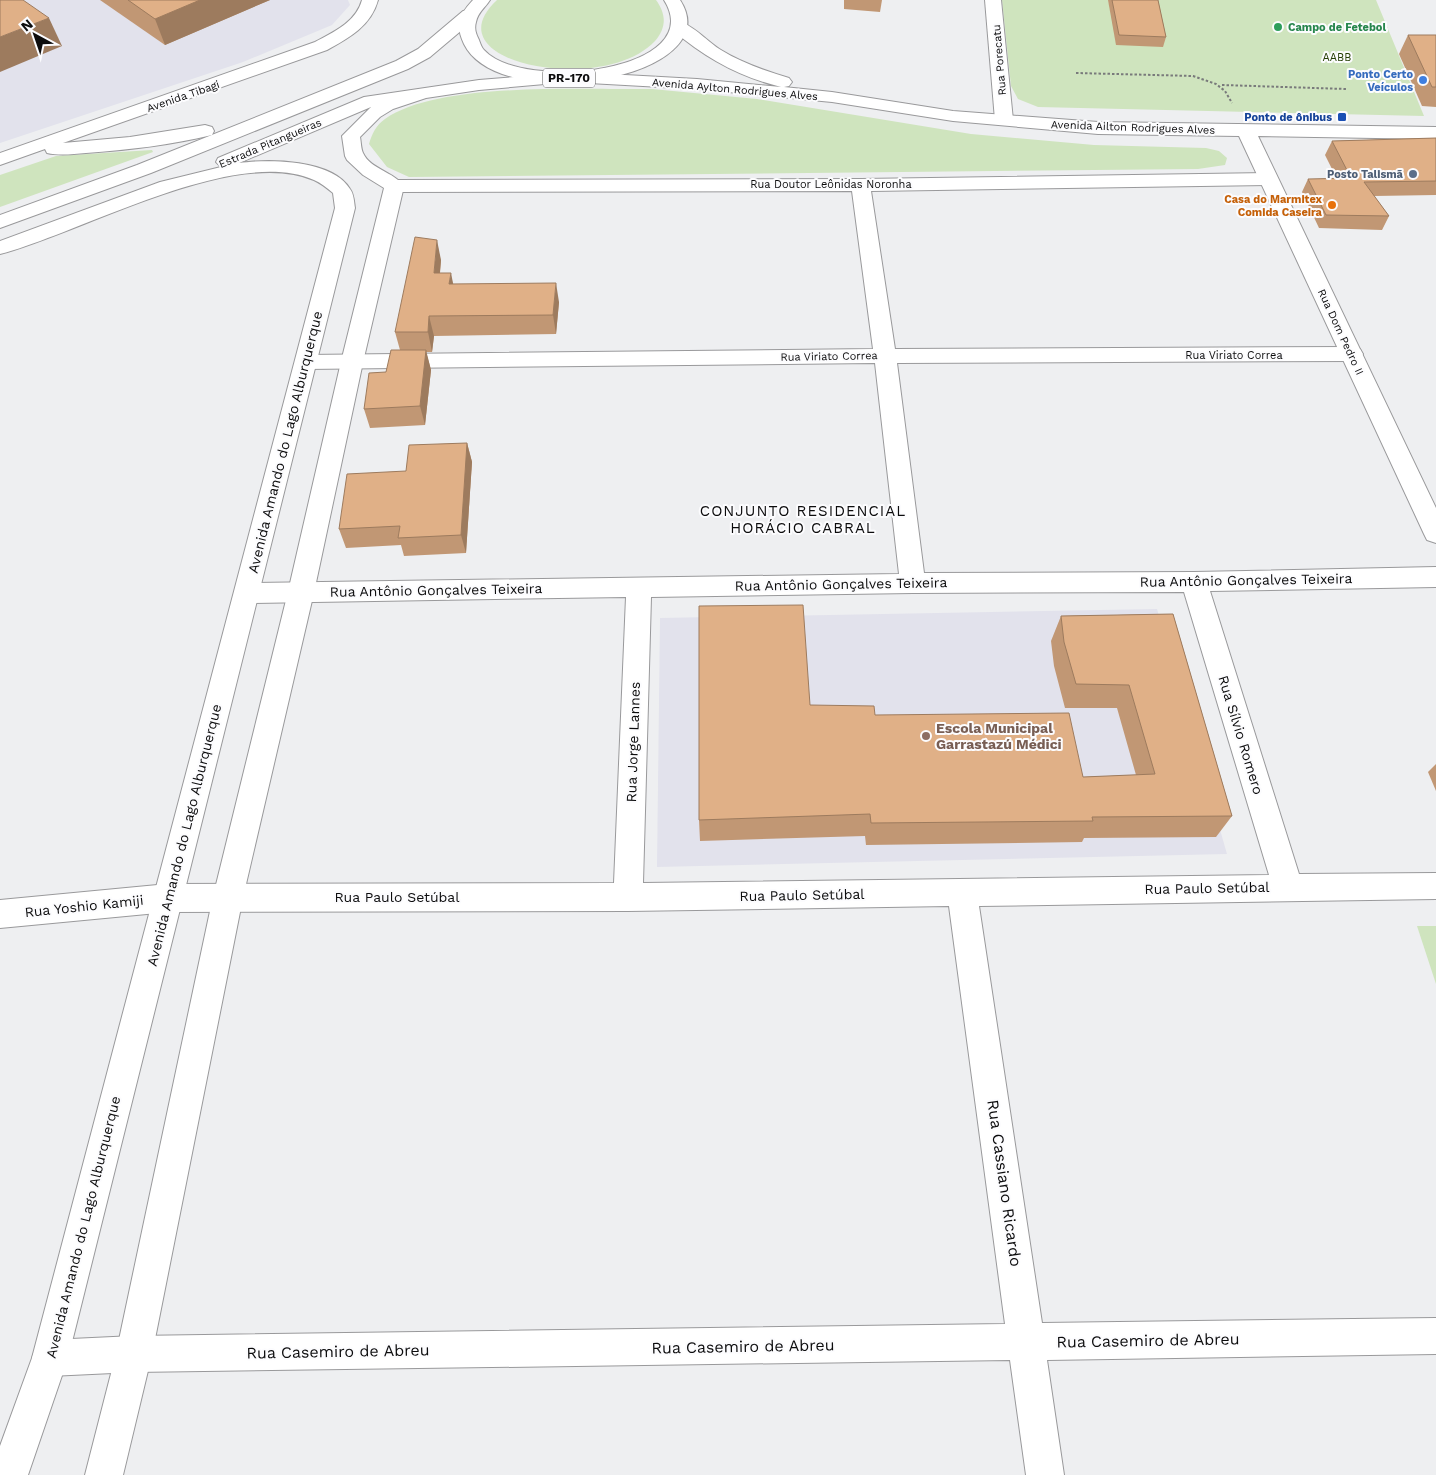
<svg xmlns="http://www.w3.org/2000/svg" width="1436" height="1475" font-family="'Work Sans',sans-serif">
<rect width="100%" height="100%" fill="#eeeff1"/>
<g fill="#e2e2ec">
<polygon points="0,0 348,0 350,5 332,25 243,62 0,143"/>
<polygon points="1157,609 1227,854 657,867 660,618"/>
</g>
<g fill="#cfe4be">
<path d="M497,0h159c10,14 11,27 -1,41 -51,55 -227,23 -158,-41z"/>
<polygon points="1002,0 1376,0 1424,116 1038,107 1018,99 1011,86"/>
<path d="M652,89l105,10 214,35 123,11 112,3 13,3 8,7 -2,7 -27,4 -789,8 -22,-10 -18,-23c3,-10 7,-19 16,-25 54,-38 200,-29 267,-30z"/>
<polygon points="152,150 153,152 0,207 0,175 56,156"/>
<polygon points="1417,926 1436,926 1436,984"/>
</g>
<g fill="none" stroke-linecap="round" stroke-linejoin="round">
<g stroke="#99999b" stroke-width="2">
<g id="street">
<polygon points="985,0 1001,0 1013,120 1010,124 1004,125 998,124 995,120"/>
<path d="M1268,173l7,2 3,4 -3,4 -7,2 -397,6 24,158 457,-2 8,2 3,5 -3,5 -8,2 -455,2 27,210 270,-1 242,-5v20l-226,4 89,283 137,-1v26l-457,7 63,417 394,-5v36l-389,6 17,115h-38l-16,-115 -876,12 -84,4 -13,-5 -5,-13 5,-13 13,-5 84,-4 871,-12 -56,-418 -321,5 -460,1 -168,16v-28l168,-16 446,-1 12,-286 -379,6 -9,-3 -4,-7 4,-7 9,-3 652,-9 -24,-211 -569,6 -8,-2 -3,-5 3,-5 8,-2 567,-6 -21,-158 -458,1 -7,-2 -3,-4 3,-4 7,-2 467,-1zM1184,592l85,283 -626,8 8,-286 262,-4z"/>
</g>
</g>
<g stroke="#99999b" stroke-width="2">
<g id="secondary">
<path d="M362,0h16c-7,26 -29,38 -51,50l-264,93 67,-6 75,-12 7,2 2,4 -2,4c-41,10 -84,15 -126,18 -13,1 -26,3 -39,0l-2,-4 -45,16v-12l315,-111c19,-10 41,-20 47,-42z"/>
<polygon points="469,10 475,11 477,15 475,19 430,57 408,69 151,173 0,228 0,215 137,165 396,61 418,49 463,11"/>
<path d="M680,22c13,3 29,21 41,28 21,13 45,21 68,28l3,4 -3,4 -5,1 48,5 121,19 145,11 338,5v12l-178,-3 178,372v35l-9,-3 -3,-6 -185,-398 -141,-2 -145,-13 -121,-19 -135,-13 -108,-6 -6,-1 -3,-4 3,-4 6,-1 108,6 84,8c-41,-10 -76,-29 -107,-56l-2,-4 2,-4z"/>
<path d="M550,74l6,1 3,4 -3,4 -77,7 -53,8 -33,11 -13,8 -20,20c1,5 1,12 3,16 7,16 31,19 41,33l-41,176 -49,230 -71,305 -91,457 -29,121h-38l31,-121 97,-457 75,-305 53,-230 43,-174 -21,-13 -16,-15 -2,-4 -3,-20 29,-29 -132,56c30,-4 93,-4 111,26 4,5 4,13 5,19l-287,1150 -40,117h-28v-29l32,-88 303,-1150 -2,-15c-6,-5 -12,-10 -19,-13 -80,-35 -233,53 -314,74v-13l160,-59 61,-15 -5,-5 2,-4 146,-61 115,-17z"/>
</g>
</g>
<g stroke="#99999b" stroke-width="2">
<path id="highway" d="M473,0h17c-5,8 -12,12 -14,22 -2,7 0,12 3,18 1,3 3,8 5,10 39,43 225,21 180,-50h16c51,78 -180,117 -216,44 -9,-19 -5,-29 9,-44z"/>
</g>
<g stroke="#797a7b" stroke-width="2" stroke-dasharray="2.5 2" stroke-linecap="butt">
<polyline points="1076,73 1193,76 1216,84 1225,91 1232,103"/>
<polyline points="1222,85 1346,89"/>
</g>
<use href="#street" fill="#fff" fill-rule="evenodd"/>
<use href="#secondary" fill="#fff" fill-rule="evenodd"/>
<use href="#highway" fill="#fff" fill-rule="evenodd"/>
</g>
<g fill="#c19774">
<polygon points="100,0 270,0 165,45"/>
<polygon points="844,0 882,0 880,12 844,9"/>
<polygon points="1108,0 1158,0 1166,37 1163,47 1116,45"/>
<polygon points="1408,35 1436,35 1436,107 1422,106 1399,54"/>
<polygon points="1436,138 1436,195 1374,196 1389,216 1382,230 1319,228 1302,192 1308,179 1337,179 1325,155 1332,141"/>
<polygon points="441,260 440,273 453,284 559,302 556,334 434,336 432,352 426,352 431,370 425,425 370,428 364,409 400,350 395,332"/>
<polygon points="467,443 472,462 466,553 404,556 401,545 346,548 339,529 406,471"/>
<polygon points="1173,614 1232,816 1216,837 1084,838 1082,842 866,845 865,836 700,841 699,820 810,705 875,715 1083,777 1136,775 1117,708 1065,708 1054,666 1051,641 1061,616"/>
<polygon points="1436,764 1436,791 1428,772"/>
</g>
<g fill="#9d7b5e">
<polygon points="200,0 270,0 165,45 155,19"/>
<polygon points="49,18 62,46 0,72 0,37"/>
<polygon points="437,240 441,260 438,293 434,273"/>
<polygon points="451,273 455,293 449,284"/>
<polygon points="556,283 559,302 556,334 553,315"/>
<polygon points="429,316 434,336 432,352 428,332"/>
<polygon points="426,350 431,370 425,425 420,406"/>
<polygon points="467,443 472,462 466,553 461,535"/>
</g>
<g fill="#e0b087" stroke="#9d7b5e">
<polygon points="0,0 23,0 49,18 0,37"/>
<polygon points="128,0 200,0 155,19"/>
<polygon points="1112,0 1158,0 1166,37 1119,35"/>
<polygon points="1408,35 1436,35 1436,87 1432,87"/>
<polygon points="1436,138 1436,181 1364,182 1389,216 1326,215 1308,179 1351,178 1332,141"/>
<polygon points="415,237 437,240 434,273 451,273 449,284 556,283 553,315 429,316 428,332 395,332"/>
<polygon points="391,350 426,350 420,406 364,409 369,373 386,372"/>
<polygon points="467,443 461,535 398,538 400,526 339,529 347,474 406,471 409,445"/>
<polygon points="803,605 810,705 874,706 875,715 1069,713 1083,777 1155,774 1129,685 1076,684 1064,642 1061,616 1173,614 1232,816 1092,817 1093,821 871,823 870,814 699,820 699,606"/>
</g>
<circle fill="#2e9e5b" stroke="#fcfcfe" stroke-width="2" cx="1278" cy="27" r="5"/>
<circle fill="#3f7fe0" stroke="#fcfcfe" stroke-width="2" cx="1423" cy="80" r="5"/>
<rect fill="#1a4fb4" stroke="#fcfcfe" stroke-width="2" x="1337" y="112" width="10" height="10" rx="2.5"/>
<circle fill="#5c6f8a" stroke="#fcfcfe" stroke-width="2" cx="1413" cy="174" r="5"/>
<circle fill="#e8710a" stroke="#fcfcfe" stroke-width="2" cx="1332" cy="205" r="5"/>
<circle fill="#8d6e63" stroke="#fcfcfe" stroke-width="2" cx="926" cy="736" r="5"/>
<g text-anchor="middle" stroke-width="4" stroke-linejoin="round" paint-order="stroke">
<g font-size="11" font-weight="bold" fill="#27864d" stroke="#fcfcfe" text-anchor="start">
<text x="1288" y="31">Campo de Fetebol</text>
</g>
<g font-size="11" fill="#263f05" stroke="#fcfcfe">
<text x="1337" y="61">AABB</text>
</g>
<g font-size="11" fill="#0c0c0d" stroke="#fcfcfe">
<text transform="translate(999 60) rotate(-95)" y="4">Rua Porecatu</text>
<text transform="translate(735 89) rotate(5)" y="4">Avenida Aylton Rodrigues Alves</text>
<text transform="translate(183 96) rotate(-19)" y="4">Avenida Tibagi</text>
<text transform="translate(1133 127) rotate(2)" y="4">Avenida Ailton Rodrigues Alves</text>
<text transform="translate(270 143) rotate(-23)" y="4">Estrada Pitangueiras</text>
<text x="831" y="188">Rua Doutor Leônidas Noronha</text>
<text transform="translate(1341 332) rotate(65)" y="4">Rua Dom Pedro II</text>
<text x="1234" y="359">Rua Viriato Correa</text>
<text transform="translate(829 356) rotate(-1)" y="4">Rua Viriato Correa</text>
</g>
<g font-size="11" font-weight="bold" fill="#366cbe" stroke="#fcfcfe" text-anchor="end">
<text x="1413" y="78">Ponto Certo<tspan x="1413" dy="13">Veículos</tspan></text>
</g>
<g font-size="11" font-weight="bold" fill="#164399" stroke="#fcfcfe" text-anchor="end">
<text x="1332" y="121">Ponto de ônibus</text>
</g>
<g font-size="11" font-weight="bold" fill="#4e5e75" stroke="#fcfcfe" text-anchor="end">
<text x="1403" y="178">Posto Talismã</text>
</g>
<g font-size="11" font-weight="bold" fill="#c56008" stroke="#fcfcfe" text-anchor="end">
<text x="1322" y="203">Casa do Marmitex<tspan x="1322" dy="13">Comida Caseira</tspan></text>
</g>
<rect fill="#fcfcfe" stroke="#545455" stroke-width="1" x="543" y="68.5" width="52" height="19" rx="4"/>
<g font-size="12" font-weight="bold" fill="#0c0c0d">
<text x="569" y="82">PR-170</text>
</g>
<g font-size="14" fill="#0c0c0d" stroke="#fcfcfe">
<text transform="translate(285 442) rotate(-76)" y="5">Avenida Amando do Lago Alburquerque</text>
<text transform="translate(1246 580) rotate(-1)" y="5">Rua Antônio Gonçalves Teixeira</text>
<text transform="translate(841 584) rotate(-1)" y="5">Rua Antônio Gonçalves Teixeira</text>
<text transform="translate(436 590) rotate(-1)" y="5">Rua Antônio Gonçalves Teixeira</text>
<text transform="translate(1241 735) rotate(73)" y="5">Rua Sílvio Romero</text>
<text transform="translate(633 742) rotate(-88)" y="5">Rua Jorge Lannes</text>
<text transform="translate(184 835) rotate(-76)" y="5">Avenida Amando do Lago Alburquerque</text>
<text transform="translate(1207 888) rotate(-1)" y="5">Rua Paulo Setúbal</text>
<text transform="translate(802 895) rotate(-1)" y="5">Rua Paulo Setúbal</text>
<text x="397" y="902">Rua Paulo Setúbal</text>
<text transform="translate(84 906) rotate(-6)" y="5">Rua Yoshio Kamiji</text>
<text transform="translate(83 1227) rotate(-76)" y="5">Avenida Amando do Lago Alburquerque</text>
</g>
<g font-size="14" font-weight="bold" fill="#785e54" stroke="#fcfcfe" text-anchor="start">
<text x="936" y="733">Escola Municipal<tspan x="936" dy="16">Garrastazú Médici</tspan></text>
</g>
<g font-size="15" letter-spacing="1" fill="#0c0c0d" stroke="#fcfcfe">
<text x="803" y="516">CONJUNTO RESIDENCIAL<tspan x="803" dy="17">HORÁCIO CABRAL</tspan></text>
</g>
<g font-size="16" fill="#0c0c0d" stroke="#fcfcfe">
<text transform="translate(1005 1183) rotate(82)" y="6">Rua Cassiano Ricardo</text>
<text transform="translate(1148 1340) rotate(-1)" y="6">Rua Casemiro de Abreu</text>
<text transform="translate(743 1346) rotate(-1)" y="6">Rua Casemiro de Abreu</text>
<text transform="translate(338 1351) rotate(-1)" y="6">Rua Casemiro de Abreu</text>
</g>
</g>
<g transform="translate(35 35) rotate(320)" stroke="#fcfcfe" stroke-width="4" paint-order="stroke">
<path d="M0-4L9 19L0 12L-9 19Z" fill="#0c0c0d"/>
<text y="-8" font-size="14" font-weight="bold" text-anchor="middle" fill="#0c0c0d">N</text>
</g>
</svg>
